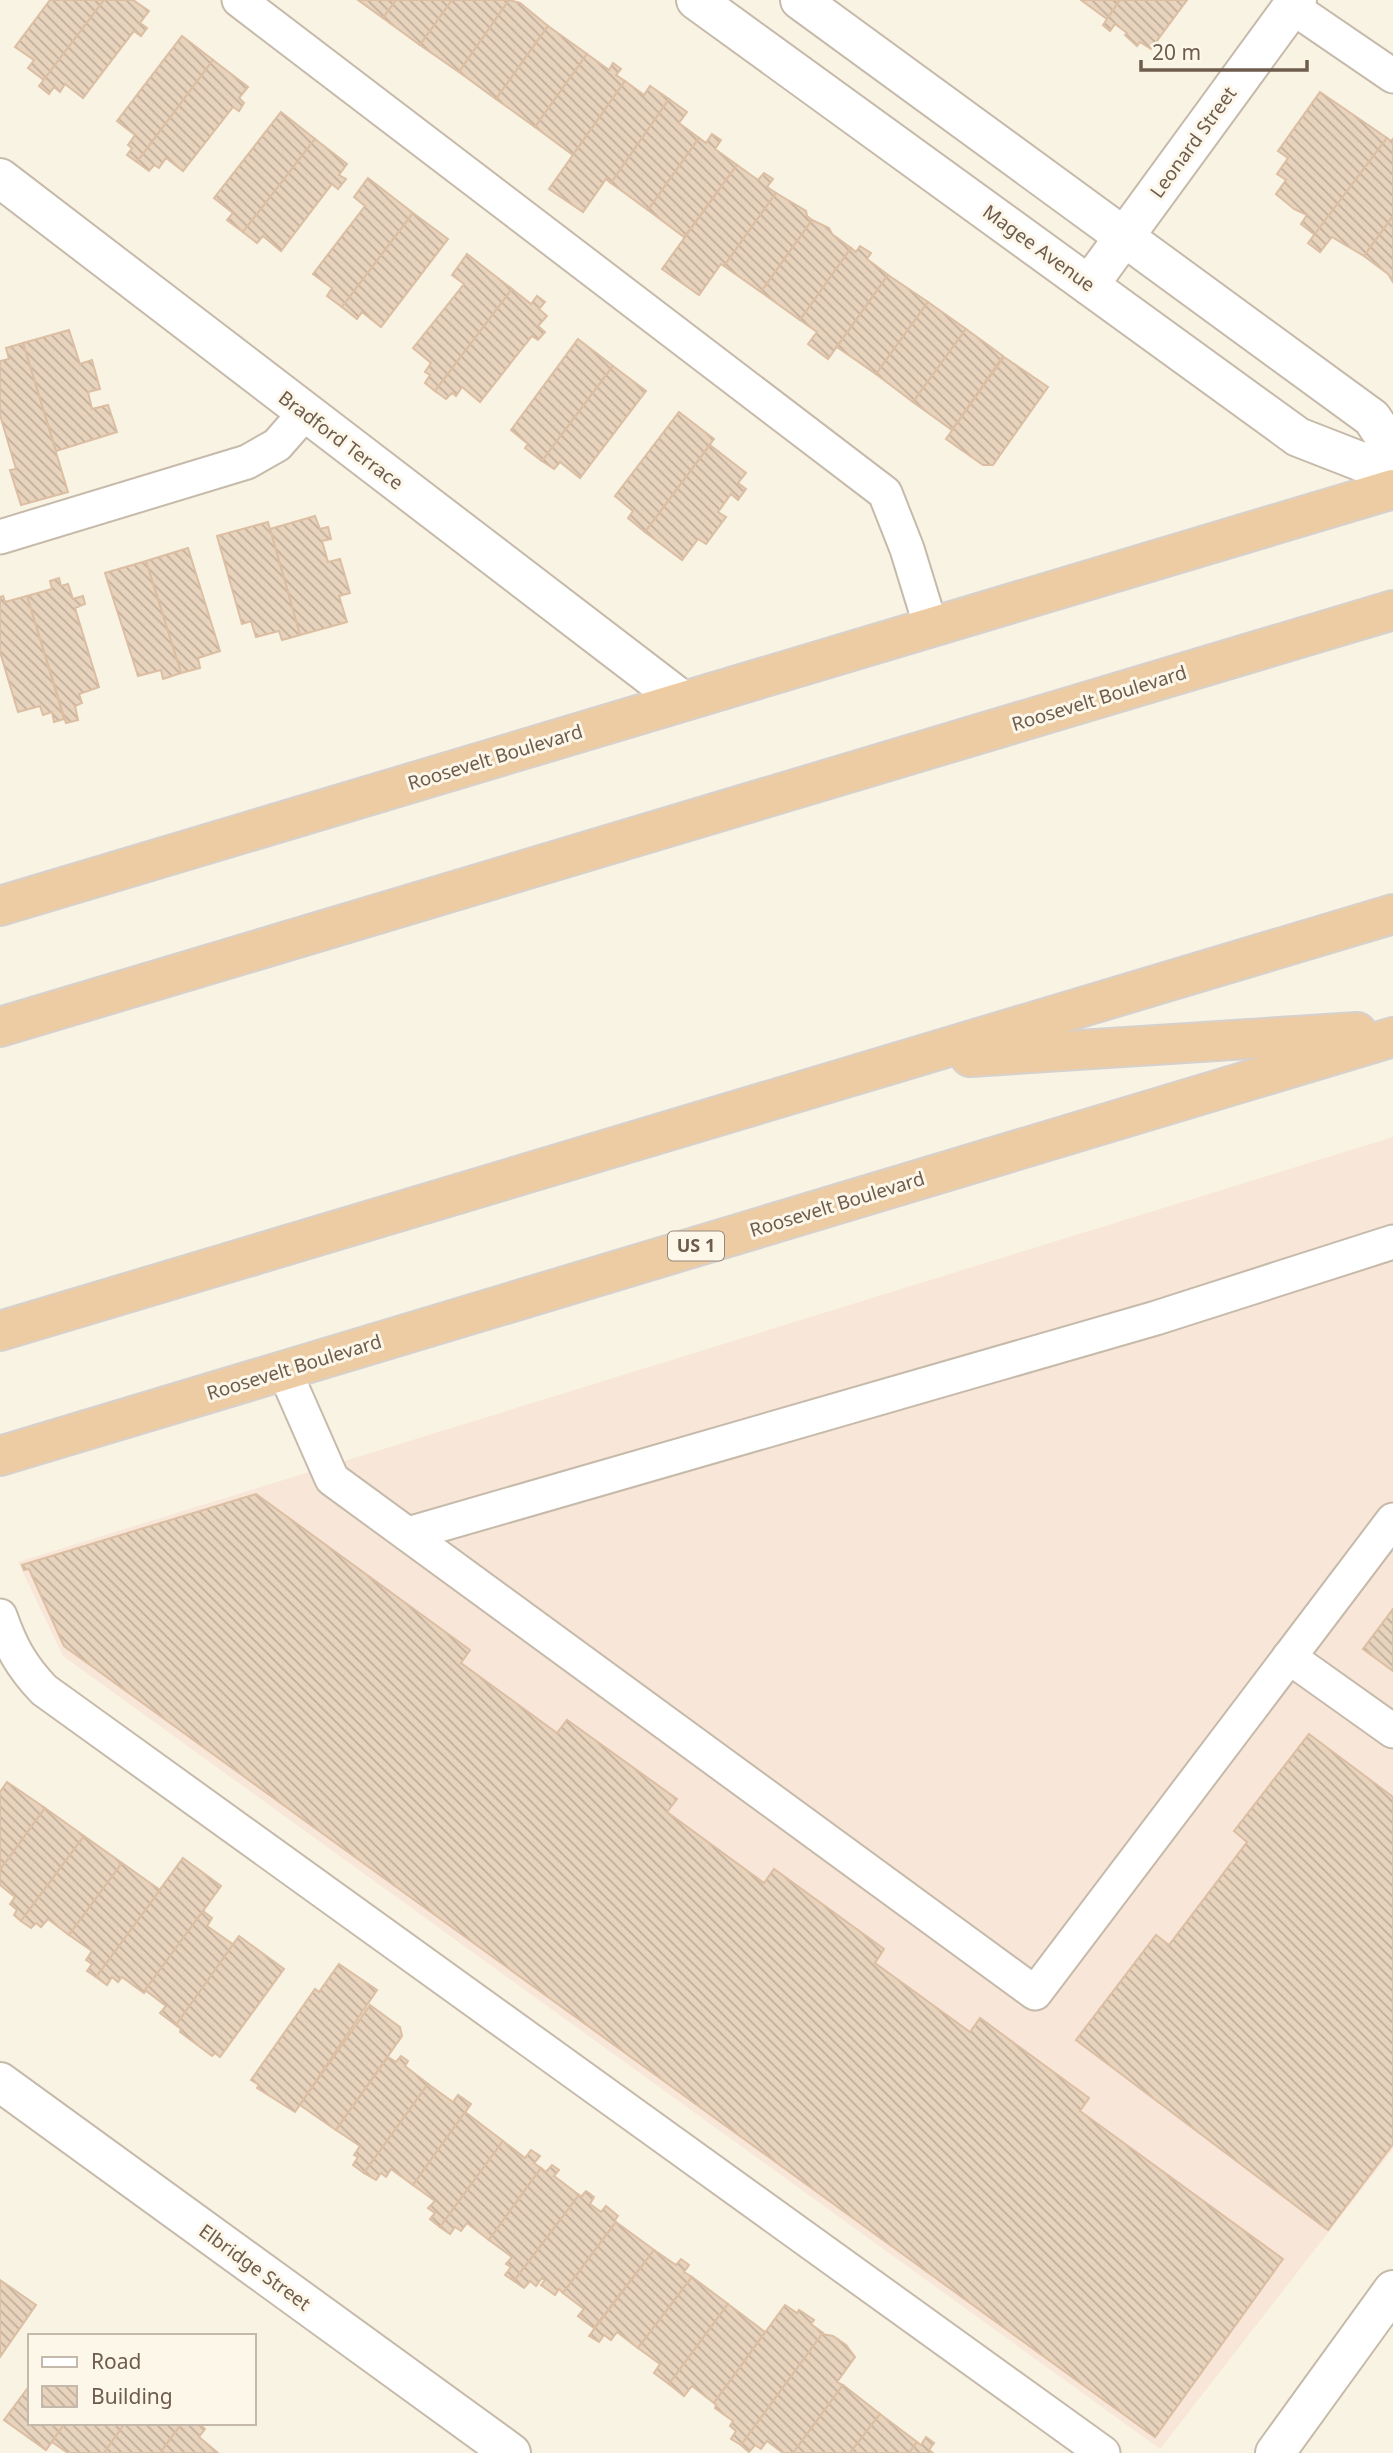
<svg xmlns="http://www.w3.org/2000/svg" width="1393" height="2453" font-family="'Noto Sans',sans-serif">
<defs>
<pattern id="building-back-hatch" width="6" height="6" patternUnits="userSpaceOnUse" patternTransform="scale(1.75)"><rect width="6" height="6" fill="#e8d3bd"/><path d="M-1 5l2 2M0 0l6 6M5-1l2 2" fill="none" stroke="#c0ae9c"/></pattern>
</defs>
<rect width="100%" height="100%" fill="#f9f3e4"/>
<polygon fill="#f8e6d9" points="1393,1137 1393,2149 1160,2449 63,1656 18,1562"/>
<g fill="url(#building-back-hatch)" stroke="#dcbea2" stroke-width="2">
<polygon points="50,0 104,0 44,80 28,68 34,60 15,47"/>
<polygon points="104,0 133,0 149,11 140,23 147,28 141,36 134,31 83,98 65,84 60,92 54,87 49,94 39,86"/>
<polygon points="358,0 396,0 383,18"/>
<polygon points="396,0 452,0 420,45 383,18"/>
<polygon points="452,0 509,0 459,72 420,45"/>
<polygon points="509,0 520,3 548,26 496,99 459,72"/>
<polygon points="1081,0 1120,0 1107,19"/>
<polygon points="1120,0 1187,0 1151,49 1140,42 1137,46 1125,35 1127,33 1115,24 1110,31 1103,25"/>
<polygon points="548,26 587,54 535,127 496,99"/>
<polygon points="182,36 213,60 137,162 127,155 132,148 128,145 135,135 117,121"/>
<polygon points="587,54 609,70 613,63 621,69 616,75 625,81 573,155 535,127"/>
<polygon points="213,60 248,87 239,98 244,103 239,111 233,107 183,171 166,158 159,168 154,165 149,171 137,162"/>
<polygon points="625,81 644,95 650,86 669,99 611,183 606,179 583,212 549,189"/>
<polygon points="1320,92 1387,138 1315,235 1301,224 1307,215 1294,209 1276,194 1286,180 1277,174 1288,158 1278,151"/>
<polygon points="669,99 687,112 679,123 699,138 648,210 611,183"/>
<polygon points="281,112 315,139 243,232 227,220 233,213 214,198"/>
<polygon points="712,134 721,140 715,149 737,165 684,237 648,210 699,138 706,143"/>
<polygon points="1387,138 1391,141 1393,139 1393,216 1364,256 1332,237 1320,252 1308,243"/>
<polygon points="315,139 347,164 339,175 346,179 338,189 332,184 281,251 263,236 257,243 243,232"/>
<polygon points="737,165 758,180 764,173 773,179 767,187 776,193 724,266 721,264 699,295 662,269"/>
<polygon points="368,178 413,213 342,307 327,296 332,288 313,274 365,206 354,197"/>
<polygon points="776,193 806,211 807,216 812,220 761,292 724,266"/>
<polygon points="413,213 448,239 381,327 362,312 357,319 342,307"/>
<polygon points="1393,216 1393,282 1388,274 1364,256"/>
<polygon points="812,220 829,228 832,234 851,248 800,320 761,292"/>
<polygon points="860,246 871,253 867,259 888,275 828,359 808,344 817,332 800,320 851,248 856,252"/>
<polygon points="467,254 512,289 435,391 425,383 430,375 425,372 431,363 413,348 464,284 452,275"/>
<polygon points="888,275 928,302 876,374 837,347"/>
<polygon points="512,289 531,304 537,296 545,302 539,309 547,316 538,326 545,332 538,340 532,336 480,402 462,387 456,396 452,393 446,399 435,391"/>
<polygon points="928,302 966,329 913,402 876,374"/>
<polygon points="966,329 1003,356 952,430 913,402"/>
<polygon points="69,330 80,364 92,360 100,389 88,392 92,409 108,405 117,432 56,451 23,343"/>
<polygon points="578,339 613,366 542,461 525,448 528,444 511,430"/>
<polygon points="23,343 68,492 21,505 10,470 16,469 0,415 0,361 9,359 6,348"/>
<polygon points="1004,357 1048,387 993,465 983,465 946,439"/>
<polygon points="613,366 646,391 580,478 560,462 554,469 542,461"/>
<polygon points="679,412 714,439 645,532 628,518 633,511 615,496"/>
<polygon points="710,445 746,473 738,483 746,489 738,500 731,494 718,512 726,517 706,544 698,539 682,560 645,532"/>
<polygon points="315,516 320,529 328,527 331,539 322,541 328,562 340,559 350,593 339,596 347,622 300,635 270,529"/>
<polygon points="268,522 300,635 282,640 279,631 256,637 251,621 242,624 217,536"/>
<polygon points="188,548 220,651 198,658 200,668 181,673 146,561"/>
<polygon points="146,561 181,673 163,679 161,670 138,676 105,573"/>
<polygon points="59,578 61,586 68,584 73,599 83,596 85,604 75,608 99,687 79,694 82,703 75,706 78,720 66,723 27,596 52,589 50,581"/>
<polygon points="3,596 5,602 27,596 64,719 54,722 52,712 43,715 40,706 18,712 0,652 0,597"/>
<polygon points="256,1494 470,1650 461,1663 557,1733 567,1720 677,1799 667,1812 764,1883 774,1869 884,1949 875,1963 970,2032 980,2018 1089,2098 1080,2111 1283,2259 1155,2437 64,1646 29,1569 24,1570 22,1565"/>
<polygon points="1393,1609 1393,1671 1363,1649"/>
<polygon points="1309,1734 1393,1797 1393,2144 1328,2230 1076,2040 1156,1935 1169,1945 1247,1842 1234,1831"/>
<polygon points="7,1782 45,1808 0,1870 0,1792"/>
<polygon points="45,1808 84,1836 21,1921 14,1915 17,1910 10,1904 15,1897 0,1885 0,1870"/>
<polygon points="84,1836 122,1863 69,1935 48,1919 41,1927 36,1923 31,1928 21,1921"/>
<polygon points="183,1858 221,1886 144,1993 122,1977 118,1982 112,1977 107,1985 96,1977"/>
<polygon points="122,1863 160,1890 96,1977 87,1971 92,1964 86,1960 92,1951 69,1935"/>
<polygon points="203,1911 212,1918 207,1926 234,1945 176,2025 160,2013 166,2006 145,1990"/>
<polygon points="239,1936 284,1969 220,2057 215,2053 212,2056 180,2032 181,2029 176,2025"/>
<polygon points="339,1964 377,1990 295,2112 257,2088 259,2085 251,2080 315,1989 319,1992"/>
<polygon points="370,2005 400,2027 402,2036 336,2130 300,2105"/>
<polygon points="401,2056 408,2061 405,2066 428,2084 364,2173 353,2165 358,2157 354,2155 360,2146 336,2130 388,2057 396,2062"/>
<polygon points="428,2084 453,2102 458,2095 471,2104 413,2185 391,2169 386,2177 381,2173 376,2180 364,2173"/>
<polygon points="465,2112 503,2141 440,2227 430,2219 435,2213 428,2208 435,2201 413,2185"/>
<polygon points="503,2141 525,2158 531,2150 540,2156 534,2163 541,2168 489,2240 467,2223 461,2231 455,2227 450,2234 440,2227"/>
<polygon points="552,2165 559,2170 554,2176 579,2195 514,2281 505,2275 511,2267 506,2264 512,2257 489,2240 541,2168 546,2172"/>
<polygon points="586,2191 594,2197 590,2204 601,2212 606,2206 618,2216 615,2220 616,2222 563,2293 559,2289 555,2295 541,2285 545,2280 542,2278 536,2286 530,2281 524,2288 514,2281 579,2195 581,2197"/>
<polygon points="616,2222 654,2250 594,2328 578,2316 584,2309 563,2293"/>
<polygon points="654,2250 676,2265 681,2259 689,2265 684,2272 692,2277 638,2348 617,2332 611,2340 604,2335 599,2342 589,2336"/>
<polygon points="692,2277 728,2304 669,2384 654,2373 660,2364 638,2348"/>
<polygon points="0,2280 36,2305 0,2357"/>
<polygon points="728,2304 765,2332 714,2403 692,2386 684,2396 669,2384"/>
<polygon points="785,2305 797,2313 799,2310 814,2320 811,2324 823,2333 741,2445 731,2439 736,2431 730,2426 733,2421 715,2408 716,2405 714,2403"/>
<polygon points="822,2334 833,2336 846,2345 855,2357 837,2382 843,2385 793,2453 783,2453 767,2441 761,2449 755,2445 749,2452 741,2445"/>
<polygon points="30,2385 30,2423 65,2423 46,2450 4,2420"/>
<polygon points="843,2385 880,2414 850,2453 793,2453"/>
<polygon points="880,2414 917,2442 909,2453 850,2453"/>
<polygon points="65,2423 125,2423 104,2453 68,2453 52,2442"/>
<polygon points="125,2423 182,2423 160,2453 104,2453"/>
<polygon points="182,2423 198,2423 205,2429 199,2437 218,2453 160,2453"/>
<polygon points="926,2437 934,2443 929,2450 933,2453 909,2453 917,2442 921,2445"/>
</g>
<g fill="none" stroke-linecap="round" stroke-linejoin="round">
<g stroke="#c6baaa" stroke-width="37">
<g id="service">
<polyline points="239,0 885,493 907,549 931,627"/>
<polyline points="1292,7 1393,76"/>
<polyline points="0,537 247,462 277,445 305,413"/>
<polyline points="284,1370 332,1479 1035,1993 1393,1520"/>
<polyline points="408,1534 1156,1318 1393,1242"/>
<path d="M0,1616c11,31 21,50 44,74l1059,763"/>
<polyline points="1289,1657 1393,1731"/>
</g>
</g>
<g stroke="#c6baaa" stroke-width="42">
<g id="minor">
<polyline points="696,0 1298,437 1393,474"/>
<polyline points="800,0 1372,418 1393,450"/>
<polyline points="0,178 683,701"/>
<polyline points="1089,285 1297,0"/>
<polyline points="0,2082 511,2453"/>
<polyline points="1275,2453 1393,2290"/>
</g>
</g>
<g stroke="#d6d1cd" stroke-width="42">
<g id="trunk">
<polyline points="0,906 1393,489"/>
<polyline points="0,1027 1393,610"/>
<polyline points="970,1057 1357,1032"/>
<polyline points="0,1331 1393,914"/>
<polyline points="0,1456 1393,1037"/>
</g>
</g>
<use href="#service" stroke="#fff" stroke-width="33"/>
<use href="#minor" stroke="#fff" stroke-width="38"/>
<use href="#trunk" stroke="#eecca3" stroke-width="38"/>
</g>
<g text-anchor="middle" stroke-width="6" stroke-linejoin="round" paint-order="stroke">
<rect fill="#fdf7ea" stroke="#998a7c" stroke-width="2" x="668" y="1231.5" width="56" height="29" rx="5"/>
<g font-size="18" font-weight="bold" fill="#6e5c4d">
<text x="696" y="1252">US 1</text>
</g>
<g font-size="19" fill="#6e5c4d" stroke="#fdf7ea">
<text transform="translate(1193 142) rotate(-54)" y="7">Leonard Street</text>
<text transform="translate(1039 248) rotate(36)" y="7">Magee Avenue</text>
<text transform="translate(341 440) rotate(37)" y="7">Bradford Terrace</text>
<text transform="translate(1099 698) rotate(-17)" y="7">Roosevelt Boulevard</text>
<text transform="translate(495 757) rotate(-17)" y="7">Roosevelt Boulevard</text>
<text transform="translate(837 1204) rotate(-17)" y="7">Roosevelt Boulevard</text>
<text transform="translate(294 1367) rotate(-17)" y="7">Roosevelt Boulevard</text>
<text transform="translate(255 2267) rotate(36)" y="7">Elbridge Street</text>
</g>
</g>
<rect x="28" y="2334" width="228" height="91" fill="#fdf7ea" stroke="#c4b9ab" stroke-width="2"/>
<rect x="42" y="2357" width="35" height="10" fill="#ffffff" stroke="#c4b9ab" stroke-width="2"/>
<text x="91" y="2369" font-size="21" fill="#6e5c4d">Road</text>
<rect x="42" y="2386" width="35" height="21" fill="url(#building-back-hatch)" stroke="#c4b9ab" stroke-width="2"/>
<text x="91" y="2404" font-size="21" fill="#6e5c4d">Building</text>
<path d="M1141 60v10h166v-10" fill="none" stroke="#6e5c4d" stroke-width="3.5"/>
<text x="1152" y="60" font-size="21" fill="#6e5c4d" stroke="#fdf7ea" stroke-width="5" paint-order="stroke">20 m</text>
</svg>
